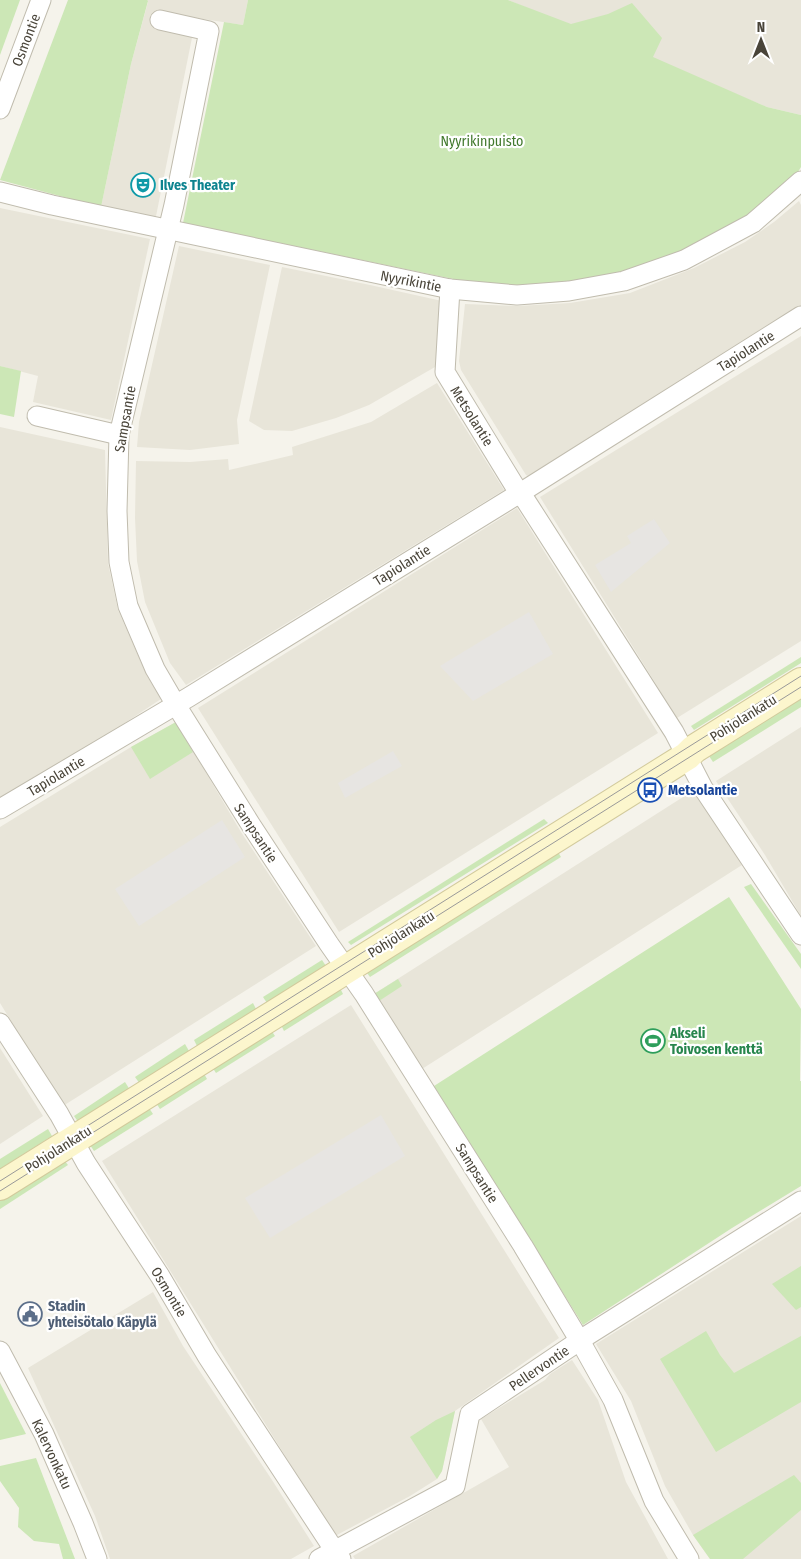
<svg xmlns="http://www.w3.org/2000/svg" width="801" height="1559" font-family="'Fira Sans Condensed',sans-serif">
<rect width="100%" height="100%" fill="#f5f3eb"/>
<g fill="#e8e5d9">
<polygon points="144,0 248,0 243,25 196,18 155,221 101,207 131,64 148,2"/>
<polygon points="508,0 801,0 801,115 767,107"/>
<polygon points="799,201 801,205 801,310 556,460 528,476 526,475 461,370 459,361 465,304 518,306 570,303 630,293 694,268 745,242 774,222"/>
<polygon points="0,208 150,239 111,420 33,402 38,376 0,366"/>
<polygon points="179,246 270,265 237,420 239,444 190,450 137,447 139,422"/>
<polygon points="282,267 370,285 442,301 435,367 369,405 336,418 292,431 264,430 249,421"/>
<polygon points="801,336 801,641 677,718 540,497"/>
<polygon points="437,383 504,490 186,685 170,663 145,602 137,561 135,518 136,461 190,462 228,459 229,470 293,455 292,447 371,422"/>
<polygon points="0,427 105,450 108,563 118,610 147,676 161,699 96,742 0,799"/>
<polygon points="517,508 658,733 339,932 198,708"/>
<polygon points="176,722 241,832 316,946 63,1106 0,1003 0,827 131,747"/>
<polygon points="801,727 801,916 765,855 716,781"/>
<polygon points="694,790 742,865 422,1069 374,994"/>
<polygon points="351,1005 559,1338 455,1411 442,1471 437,1479 410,1496 335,1536 102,1161"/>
<polygon points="0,1048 43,1116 0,1144"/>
<polygon points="801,1216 801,1559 710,1559 693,1535 665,1486 631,1401 596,1344"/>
<polygon points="153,1292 183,1346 272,1480 314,1546 291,1559 110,1559 95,1516 28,1368"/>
<polygon points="572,1360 598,1400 626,1482 668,1559 355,1559 353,1556 509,1467 481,1419 545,1380 550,1374"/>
</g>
<g fill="#cce7b6">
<polygon points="0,0 20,0 0,55"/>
<polygon points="68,0 147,0 148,1 131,64 101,207 0,180"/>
<polygon points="248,0 508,0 571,24 608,14 632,3 662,38 653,57 767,107 801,115 801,167 795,177 749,215 703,243 621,273 568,283 518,288 463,281 183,223 224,22 243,25"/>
<polygon points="0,366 21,371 14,417 0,414"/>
<polygon points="801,657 801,663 694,730 691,726"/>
<polygon points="801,698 801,707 713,762 709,756"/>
<polygon points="176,722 193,752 150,779 131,747"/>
<polygon points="544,819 548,823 351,945 348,942"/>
<polygon points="558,852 561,857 370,977 367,973"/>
<polygon points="751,884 801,954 801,969 744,887"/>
<polygon points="729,897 801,1009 800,1081 801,1081 801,1186 732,1228 583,1325 434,1086"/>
<polygon points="322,960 326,966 267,1003 263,997"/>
<polygon points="398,979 402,986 379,1001 374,994"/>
<polygon points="340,988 343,994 284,1031 281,1025"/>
<polygon points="253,1003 256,1009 197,1046 194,1040"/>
<polygon points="271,1030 275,1036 216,1073 212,1067"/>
<polygon points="185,1044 189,1051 140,1084 135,1077"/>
<polygon points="203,1072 207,1079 160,1109 156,1103"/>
<polygon points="125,1082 130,1090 79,1123 74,1116"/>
<polygon points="149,1108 153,1114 94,1151 90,1145"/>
<polygon points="48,1129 52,1136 0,1169 0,1159"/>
<polygon points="64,1160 68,1165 0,1209 0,1201"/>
<polygon points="801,1266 801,1307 796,1310 772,1284"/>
<polygon points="706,1331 720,1355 734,1373 801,1336 801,1402 716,1452 660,1359"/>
<polygon points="0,1383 26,1434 0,1440"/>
<polygon points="455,1411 442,1471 437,1479 410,1437 436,1420"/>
<polygon points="36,1458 75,1559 63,1559 59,1544 34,1541 18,1527 19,1508 0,1481 0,1466"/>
<polygon points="794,1475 801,1483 801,1510 743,1559 710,1559 693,1535"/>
</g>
<g fill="#e7e5e2">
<polygon points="654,519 670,543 611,592 595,565 631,543 627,536"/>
<polygon points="529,612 553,654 473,701 440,666"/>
<polygon points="393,751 402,766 345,798 338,783"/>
<polygon points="222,820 245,857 139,926 115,889"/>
<polygon points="381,1115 405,1156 270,1238 245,1198"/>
</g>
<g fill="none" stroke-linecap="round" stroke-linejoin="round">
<g stroke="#c0bcae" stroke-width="21">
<g id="street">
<polyline points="160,20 209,31 174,205 119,435 117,511 119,562 128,606 155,669 176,705 251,825 329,944 364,994 523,1246 584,1348 613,1400 654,1501 689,1559"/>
<polyline points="0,109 41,0"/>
<polyline points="0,192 52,205 450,289 517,295 569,291 624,281 684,260 753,223 801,181"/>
<polyline points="450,289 445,372 519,493 526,501 674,732 703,788 801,935"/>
<polyline points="37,416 119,435"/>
<polyline points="0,809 189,697 528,488 801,316"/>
<polyline points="0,1023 59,1114 86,1163 160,1276 207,1356 329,1542 341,1559"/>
<polyline points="0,1351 44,1434 83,1523 97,1559"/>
<polyline points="319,1559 455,1486 470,1414 588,1335 801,1201"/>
</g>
</g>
<g stroke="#d2ca9c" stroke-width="30">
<polyline id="secondary" points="0,1186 687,756 694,749 801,682"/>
</g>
<use href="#street" stroke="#fff" stroke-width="19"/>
<use href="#secondary" stroke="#fcf6cd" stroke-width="28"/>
<g stroke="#999" stroke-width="1">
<polyline points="0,1181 801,676"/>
<polyline points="0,1191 801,687"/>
</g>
</g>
<defs>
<g id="theatre-ring" transform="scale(1.25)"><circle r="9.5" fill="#fff" stroke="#0f9aa8" stroke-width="1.5"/><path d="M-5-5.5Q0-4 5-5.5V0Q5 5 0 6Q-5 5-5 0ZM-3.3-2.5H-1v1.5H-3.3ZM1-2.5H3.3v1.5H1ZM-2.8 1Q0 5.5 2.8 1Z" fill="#0f9aa8"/></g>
<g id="bus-ring" transform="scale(1.25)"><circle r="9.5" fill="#fff" stroke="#1a4fb4" stroke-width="1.5"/><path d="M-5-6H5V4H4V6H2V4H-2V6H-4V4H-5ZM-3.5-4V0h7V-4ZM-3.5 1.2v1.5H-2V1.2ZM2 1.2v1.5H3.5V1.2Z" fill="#1a4fb4"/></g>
<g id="stadium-ring" transform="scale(1.25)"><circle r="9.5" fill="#fff" stroke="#2e9e5b" stroke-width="1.5"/><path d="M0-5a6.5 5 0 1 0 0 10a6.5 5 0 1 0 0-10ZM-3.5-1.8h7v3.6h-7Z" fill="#2e9e5b"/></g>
<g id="civic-ring" transform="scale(1.25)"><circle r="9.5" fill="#fff" stroke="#5c6f8a" stroke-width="1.5"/><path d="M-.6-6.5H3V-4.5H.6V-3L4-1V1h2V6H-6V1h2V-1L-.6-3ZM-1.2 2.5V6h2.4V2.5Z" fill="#5c6f8a"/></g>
</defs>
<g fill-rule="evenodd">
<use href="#theatre-ring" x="143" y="185"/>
<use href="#bus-ring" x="650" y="790"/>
<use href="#stadium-ring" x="653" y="1041"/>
<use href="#civic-ring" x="30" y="1314"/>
</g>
<g text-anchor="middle" stroke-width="4.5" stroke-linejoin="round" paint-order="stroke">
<g font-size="14" fill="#494439" stroke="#fff">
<text transform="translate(26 40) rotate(-69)" y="5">Osmontie</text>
<text transform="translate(411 281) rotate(11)" y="5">Nyyrikintie</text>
<text transform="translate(746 351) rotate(-32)" y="5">Tapiolantie</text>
<text transform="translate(472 416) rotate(58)" y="5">Metsolantie</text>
<text transform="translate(125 419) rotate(-80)" y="5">Sampsantie</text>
<text transform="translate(402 565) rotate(-32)" y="5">Tapiolantie</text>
<text transform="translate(743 718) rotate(-32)" y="5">Pohjolankatu</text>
<text transform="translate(56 776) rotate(-31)" y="5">Tapiolantie</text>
<text transform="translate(256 833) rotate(57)" y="5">Sampsantie</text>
<text transform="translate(401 934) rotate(-32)" y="5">Pohjolankatu</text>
<text transform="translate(58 1149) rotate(-32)" y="5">Pohjolankatu</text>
<text transform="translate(477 1173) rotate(58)" y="5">Sampsantie</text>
<text transform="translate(169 1292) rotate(59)" y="5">Osmontie</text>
<text transform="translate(539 1368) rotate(-34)" y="5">Pellervontie</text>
<text transform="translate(52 1454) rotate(65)" y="5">Kalervonkatu</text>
</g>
<g font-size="14" fill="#42792e" stroke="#fff">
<text x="482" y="146">Nyyrikinpuisto</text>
</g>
<g font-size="14" font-weight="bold" fill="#0d838f" stroke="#fff" text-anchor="start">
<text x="160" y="190">Ilves Theater</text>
</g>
<g font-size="14" font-weight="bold" fill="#164399" stroke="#fff" text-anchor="start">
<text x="668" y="795">Metsolantie</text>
</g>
<g font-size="14" font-weight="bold" fill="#27864d" stroke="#fff" text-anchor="start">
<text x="670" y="1038">Akseli<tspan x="670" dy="16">Toivosen kenttä</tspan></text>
</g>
<g font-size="14" font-weight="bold" fill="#4e5e75" stroke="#fff" text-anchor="start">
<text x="48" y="1311">Stadin<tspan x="48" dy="16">yhteisötalo Käpylä</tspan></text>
</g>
</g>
<g transform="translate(761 40)" stroke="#ffffff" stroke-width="4" paint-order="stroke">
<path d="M0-4L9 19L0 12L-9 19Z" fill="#494439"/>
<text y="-8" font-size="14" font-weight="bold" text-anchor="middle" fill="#494439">N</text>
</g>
</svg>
